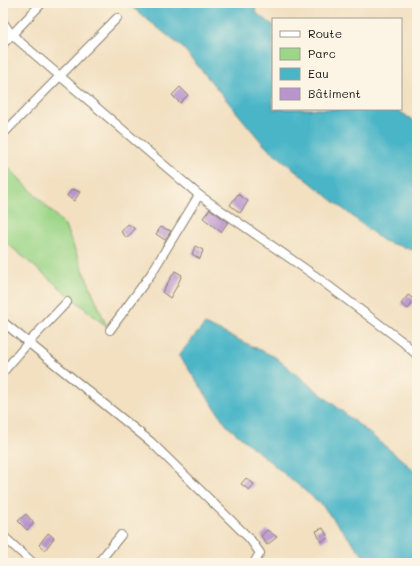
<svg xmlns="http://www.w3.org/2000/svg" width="420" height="566" font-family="Mali,sans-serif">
<rect width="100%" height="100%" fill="#fcf5e5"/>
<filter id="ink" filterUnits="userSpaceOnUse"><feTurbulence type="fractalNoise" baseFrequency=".025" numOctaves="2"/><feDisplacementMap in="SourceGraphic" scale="8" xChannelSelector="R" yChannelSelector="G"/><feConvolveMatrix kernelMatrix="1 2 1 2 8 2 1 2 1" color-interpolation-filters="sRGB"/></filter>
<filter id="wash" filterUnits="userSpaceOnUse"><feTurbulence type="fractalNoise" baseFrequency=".012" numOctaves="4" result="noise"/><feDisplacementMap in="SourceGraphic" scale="16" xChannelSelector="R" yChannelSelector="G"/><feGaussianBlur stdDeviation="0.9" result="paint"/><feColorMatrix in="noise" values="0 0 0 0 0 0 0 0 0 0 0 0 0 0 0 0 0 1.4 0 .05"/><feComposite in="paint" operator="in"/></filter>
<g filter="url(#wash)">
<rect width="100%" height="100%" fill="#f2e0c1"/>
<polygon fill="#9cd689" stroke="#5c7952" points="3,162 64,224 107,327 3,240"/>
<g fill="#49b5c7" stroke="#326872">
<polygon points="127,3 254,3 256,13 273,25 273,109 396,109 417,123 417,251 383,241 264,145 183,48"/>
<polygon points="205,324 275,357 406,463 417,474 417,563 369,563 321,504 227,426 179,355"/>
</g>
<g id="blocks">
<g fill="#ba94ce">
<polygon points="180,87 188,95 180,103 172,95"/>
<polygon points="72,189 80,192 74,201 67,196"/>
<polygon points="238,194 248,201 240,213 230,205"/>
<polygon points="210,209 228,222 221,232 203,218"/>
<polygon points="128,224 135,229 127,238 121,232"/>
<polygon points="161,227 171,231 165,240 156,234"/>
<polygon points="195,246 203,250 200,259 192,254"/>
<polygon points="175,271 182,275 177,286 170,298 162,292"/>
<polygon points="408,295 415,300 408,309 401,304"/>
<polygon points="246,478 254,484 249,490 241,484"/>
<polygon points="26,514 34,523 27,530 18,521"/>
<polygon points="323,528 328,538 321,542 316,531"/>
<polygon points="267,530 277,537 267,545 261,536"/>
<polygon points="48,533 54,538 45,550 39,545"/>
</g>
</g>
</g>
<g filter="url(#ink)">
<use href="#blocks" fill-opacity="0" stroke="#877e6e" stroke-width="1"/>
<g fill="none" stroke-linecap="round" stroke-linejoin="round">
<g stroke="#877e6e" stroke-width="10">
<g id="minor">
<polyline points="3,22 9,31 19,41 199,195 314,275 403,342 417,355"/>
<polyline points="3,44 42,3"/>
<polyline points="3,134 117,18"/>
<polyline points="3,322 151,442 250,539 260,553 254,563"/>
<polyline points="110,330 151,274 199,195"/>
<polyline points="3,372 28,343 67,302"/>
<polyline points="3,536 33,563"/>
<polyline points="98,563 121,535"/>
</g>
</g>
<use href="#minor" stroke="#fff" stroke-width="8"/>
</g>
</g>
<rect width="420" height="566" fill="none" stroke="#fcf5e5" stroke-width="16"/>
<rect x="272" y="18" width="130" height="92" fill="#fcf5e5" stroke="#a29e95"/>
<rect x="280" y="31" width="20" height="6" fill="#ffffff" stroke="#a29e95"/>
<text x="308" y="38" font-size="12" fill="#1c1c1c">Route</text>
<rect x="280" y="48" width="20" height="12" fill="#9cd689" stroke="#a29e95"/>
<text x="308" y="58" font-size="12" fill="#1c1c1c">Parc</text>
<rect x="280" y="68" width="20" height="12" fill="#49b5c7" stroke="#a29e95"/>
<text x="308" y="78" font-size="12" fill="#1c1c1c">Eau</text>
<rect x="280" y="88" width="20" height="12" fill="#ba94ce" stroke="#a29e95"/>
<text x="308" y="98" font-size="12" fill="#1c1c1c">Bâtiment</text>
</svg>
